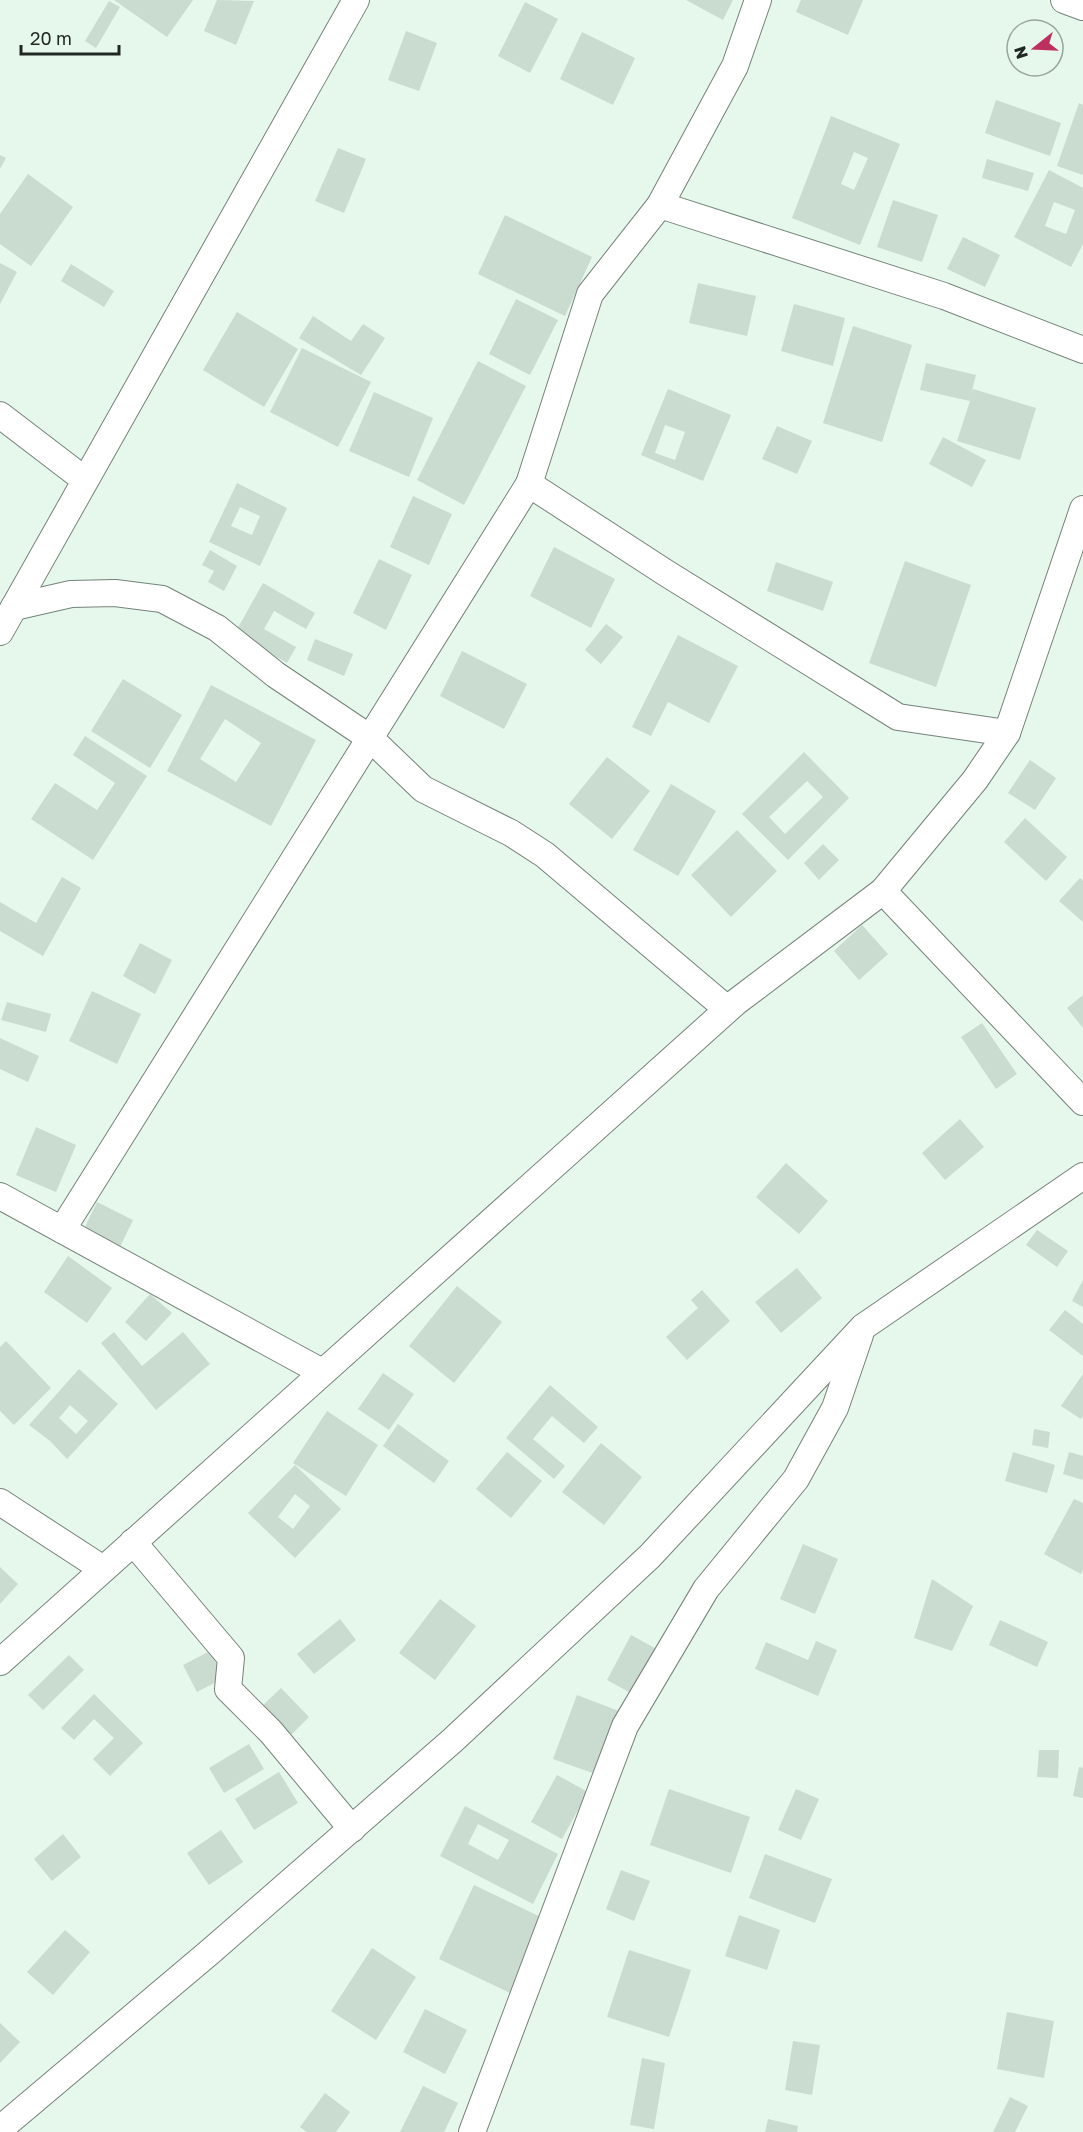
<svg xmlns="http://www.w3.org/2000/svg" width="1083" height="2132" font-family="'Golos Text',sans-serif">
<rect width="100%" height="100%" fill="#e6f8eb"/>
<g fill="#cadbcf" fill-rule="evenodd">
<polygon points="114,0 193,0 167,37"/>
<polygon points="217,0 254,1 236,45 204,31"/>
<polygon points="686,0 733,0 723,20"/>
<polygon points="801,0 863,0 848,35 796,12"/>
<polygon points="109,1 120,7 96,48 85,41"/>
<polygon points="525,2 558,19 530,73 498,56"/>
<polygon points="406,31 437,43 419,91 388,80"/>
<polygon points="582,32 635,58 613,105 560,79"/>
<polygon points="996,100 1061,123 1050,156 985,133"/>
<polygon points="1079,103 1083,105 1083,175 1057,166"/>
<path d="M831,116l69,28 -40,101 -68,-27zM854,152l14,6 -14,32 -13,-6z"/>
<polygon points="338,148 366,159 344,213 315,201"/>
<polygon points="0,155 6,158 0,169"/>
<polygon points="987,159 1034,173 1028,191 982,178"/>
<path d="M1049,170l34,18v56l-12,23 -57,-30zM1054,202l21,8 -9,24 -21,-8z"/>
<polygon points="28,174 73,207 31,266 0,244 0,214"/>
<polygon points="893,200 938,215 922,262 877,247"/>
<polygon points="505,215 592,257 565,316 478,274"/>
<polygon points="963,237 1000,255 985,287 947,269"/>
<polygon points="0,263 17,272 0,304"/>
<polygon points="71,264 114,291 104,307 61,281"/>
<polygon points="698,283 756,296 747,336 689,323"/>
<polygon points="516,299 558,320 530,375 489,354"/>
<polygon points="794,304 845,318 833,366 781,351"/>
<polygon points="237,312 298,349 264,407 203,370"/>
<polygon points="313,316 351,341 363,324 385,338 361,375 299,338"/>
<polygon points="853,326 912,345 882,442 823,423"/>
<polygon points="302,348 371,382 338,447 270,412"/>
<polygon points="478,361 526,386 464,505 417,480"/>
<polygon points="926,363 976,375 971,395 973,389 1036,408 1020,460 957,441 970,401 920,390"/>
<path d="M668,389l63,26 -28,66 -62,-26zM665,425l20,7 -10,28 -20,-7z"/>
<polygon points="374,392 433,418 409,477 349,451"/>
<polygon points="777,426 812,441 797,474 762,459"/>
<polygon points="943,437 986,460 972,487 929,464"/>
<path d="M237,483l50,25 -27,58 -51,-24zM240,507l20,9 -8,19 -21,-9z"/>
<polygon points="413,496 452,514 429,565 390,547"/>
<polygon points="554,547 615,579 591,628 530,596"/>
<polygon points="210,550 237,566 224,591 208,582 214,571 202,565"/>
<polygon points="379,559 412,575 386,630 353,613"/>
<polygon points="905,561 971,585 936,687 869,663"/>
<polygon points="776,562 833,582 823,611 767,591"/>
<polygon points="263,583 315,613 306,629 274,611 264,629 296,647 287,663 235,633"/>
<polygon points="606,624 623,637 601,664 585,650"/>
<polygon points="678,635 738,666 709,723 668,702 651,736 632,727"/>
<polygon points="315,639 353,654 344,676 307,660"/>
<polygon points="462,651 527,684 504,729 440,696"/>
<polygon points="123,679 182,715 150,768 91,731"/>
<path d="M211,685l105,55 -45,86 -104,-55zM225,719l36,24 -25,39 -36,-23z"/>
<polygon points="85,736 147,776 93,860 31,819 55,783 97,810 115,783 73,755"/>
<path d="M804,752l45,46 -61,62 -46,-46zM807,781l16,16 -38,37 -16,-17z"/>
<polygon points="607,757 650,791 612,839 569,804"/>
<polygon points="1030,760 1056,778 1035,810 1008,793"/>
<polygon points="671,784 716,811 678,876 633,850"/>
<polygon points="1025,818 1067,857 1046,881 1004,842"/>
<polygon points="737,830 777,871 731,917 691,875"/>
<polygon points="823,844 839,860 819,880 804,863"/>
<polygon points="62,877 81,888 43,956 0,931 0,902 36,923"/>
<polygon points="1080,878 1083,881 1083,922 1059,901"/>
<polygon points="862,925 888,954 859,980 834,951"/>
<polygon points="140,943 172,960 155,994 123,976"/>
<polygon points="92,991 141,1014 117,1064 69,1041"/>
<polygon points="1083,995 1083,1028 1067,1008"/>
<polygon points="7,1002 51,1014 46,1032 1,1020"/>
<polygon points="982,1023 1017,1074 996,1089 961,1037"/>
<polygon points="0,1038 39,1056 28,1082 0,1069"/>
<polygon points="960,1119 984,1147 945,1180 922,1153"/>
<polygon points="36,1127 76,1145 56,1192 16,1175"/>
<polygon points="786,1163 828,1201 799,1234 756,1197"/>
<polygon points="97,1202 133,1220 118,1251 82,1233"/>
<polygon points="1037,1230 1068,1251 1057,1267 1026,1245"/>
<polygon points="68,1256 112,1288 87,1323 44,1292"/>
<polygon points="797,1268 822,1298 781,1333 755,1302"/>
<polygon points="1083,1280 1083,1307 1072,1301"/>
<polygon points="457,1286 502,1322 454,1383 409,1346"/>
<polygon points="702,1290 730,1321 687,1360 666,1337 698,1308 691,1300"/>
<polygon points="150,1294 172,1313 146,1341 125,1322"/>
<polygon points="1065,1310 1083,1324 1083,1356 1049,1330"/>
<polygon points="114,1332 142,1366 183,1332 210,1364 156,1410 101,1343"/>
<polygon points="6,1341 51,1388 14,1425 0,1411 0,1347"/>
<path d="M79,1369l39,35 -51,55 -17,-18 -21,-16zM70,1405l18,16 -12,13 -17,-16z"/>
<polygon points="383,1373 414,1394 389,1430 358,1409"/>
<polygon points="1083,1374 1083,1416 1081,1419 1061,1406"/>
<polygon points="550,1385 598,1427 584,1443 552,1416 533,1439 565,1466 554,1479 506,1438"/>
<polygon points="327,1411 378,1445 346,1496 293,1463"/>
<polygon points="398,1424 449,1461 434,1483 383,1446"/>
<polygon points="1034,1429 1050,1432 1048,1448 1032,1445"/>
<polygon points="601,1443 642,1477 604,1525 562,1492"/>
<polygon points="507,1452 542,1481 511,1518 476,1489"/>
<polygon points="1013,1452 1055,1465 1047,1493 1005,1481"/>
<polygon points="1069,1452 1083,1456 1083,1480 1063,1474"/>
<path d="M295,1465l46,44 -46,49 -47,-45zM295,1494l15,12 -17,23 -15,-12z"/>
<polygon points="1074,1499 1083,1503 1083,1570 1081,1574 1044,1554"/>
<polygon points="803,1544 838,1559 815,1614 780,1599"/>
<polygon points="0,1567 18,1584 0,1604"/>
<polygon points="932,1579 973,1606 952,1651 914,1638"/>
<polygon points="440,1599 476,1626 435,1680 399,1653"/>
<polygon points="340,1619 356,1640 314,1674 297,1654"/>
<polygon points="1000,1620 1048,1642 1037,1667 989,1645"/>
<polygon points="631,1635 662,1652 638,1697 607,1680"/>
<polygon points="816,1641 837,1650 818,1696 755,1669 766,1642 808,1660"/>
<polygon points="210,1651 224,1678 197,1692 183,1665"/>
<polygon points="69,1655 84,1670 43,1710 28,1695"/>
<polygon points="281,1688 309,1717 288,1738 260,1708"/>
<polygon points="94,1694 143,1743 110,1776 93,1759 114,1738 94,1719 74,1740 61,1728"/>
<polygon points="577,1695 624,1713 601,1776 553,1759"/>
<polygon points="249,1744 264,1769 224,1793 209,1768"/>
<polygon points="1039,1750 1059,1750 1058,1778 1037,1777"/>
<polygon points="1079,1767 1083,1768 1083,1798 1073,1796"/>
<polygon points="279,1772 298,1803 254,1830 235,1799"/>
<polygon points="557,1775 588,1792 562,1839 531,1822"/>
<polygon points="669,1789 750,1817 731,1873 650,1845"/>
<polygon points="796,1789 819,1799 801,1840 778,1830"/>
<path d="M465,1806l93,48 -25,50 -93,-48zM478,1824l31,16 -11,20 -30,-16z"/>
<polygon points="221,1830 243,1862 209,1885 187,1853"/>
<polygon points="63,1834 81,1857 52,1881 34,1859"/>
<polygon points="765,1854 832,1879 815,1923 749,1898"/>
<polygon points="621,1870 650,1881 634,1921 606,1909"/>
<polygon points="474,1885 547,1920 512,1994 439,1959"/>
<polygon points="739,1915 780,1930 767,1970 725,1956"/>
<polygon points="65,1930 90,1952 53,1995 27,1972"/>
<polygon points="372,1948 416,1977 376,2040 331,2011"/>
<polygon points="629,1950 691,1970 669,2037 607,2017"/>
<polygon points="425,2009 467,2030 445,2074 403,2052"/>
<polygon points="1007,2012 1054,2021 1044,2078 997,2069"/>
<polygon points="0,2023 20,2042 0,2063"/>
<polygon points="793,2041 820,2045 812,2095 785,2090"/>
<polygon points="642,2058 665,2063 654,2129 630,2125"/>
<polygon points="423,2086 458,2103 444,2132 400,2132"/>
<polygon points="325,2093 350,2112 336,2132 307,2132 300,2127"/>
<polygon points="1010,2097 1028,2106 1015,2132 993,2132"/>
<polygon points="768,2119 798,2126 797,2132 765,2132"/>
</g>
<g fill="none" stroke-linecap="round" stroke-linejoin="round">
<g stroke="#748379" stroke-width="28">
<g id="street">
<polyline points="1064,0 1083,7"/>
<polyline points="660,205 944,296 1083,350"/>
<polyline points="0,415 85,480"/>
<polyline points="529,484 590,294 660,205 735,66 758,0"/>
<polyline points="14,607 71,594 115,593 162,599 217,628 276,675 370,738 423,789 511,833 545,855 727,1009"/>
<polyline points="0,632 356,0"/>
<polyline points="883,891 1083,1102"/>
<polyline points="0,1196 322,1372"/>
<polyline points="62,1230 529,484 666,573 898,717 1007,733"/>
<polyline points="0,1502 103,1569"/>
<polyline points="133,1542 231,1658 228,1689 271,1732 352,1829"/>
<polyline points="0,1662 736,1002 883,891 975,780 1007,733 1083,509"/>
<polyline points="0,2129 211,1951 453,1740 650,1556 863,1327 1083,1176"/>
<polyline points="472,2132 625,1726 706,1589 796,1479 835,1408 860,1335"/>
</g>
</g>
<use href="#street" stroke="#fff" stroke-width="26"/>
</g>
<g transform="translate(1035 48) rotate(252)"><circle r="28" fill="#e6f8eb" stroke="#97a59b" stroke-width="1.5"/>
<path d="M0-4.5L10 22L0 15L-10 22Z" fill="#bd2f5f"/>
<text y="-9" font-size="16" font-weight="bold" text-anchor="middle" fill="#212823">N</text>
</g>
<path d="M21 45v9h98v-9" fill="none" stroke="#212823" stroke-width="3"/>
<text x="30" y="45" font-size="18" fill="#212823" stroke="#e6f8eb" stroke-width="4.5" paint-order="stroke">20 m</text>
</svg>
